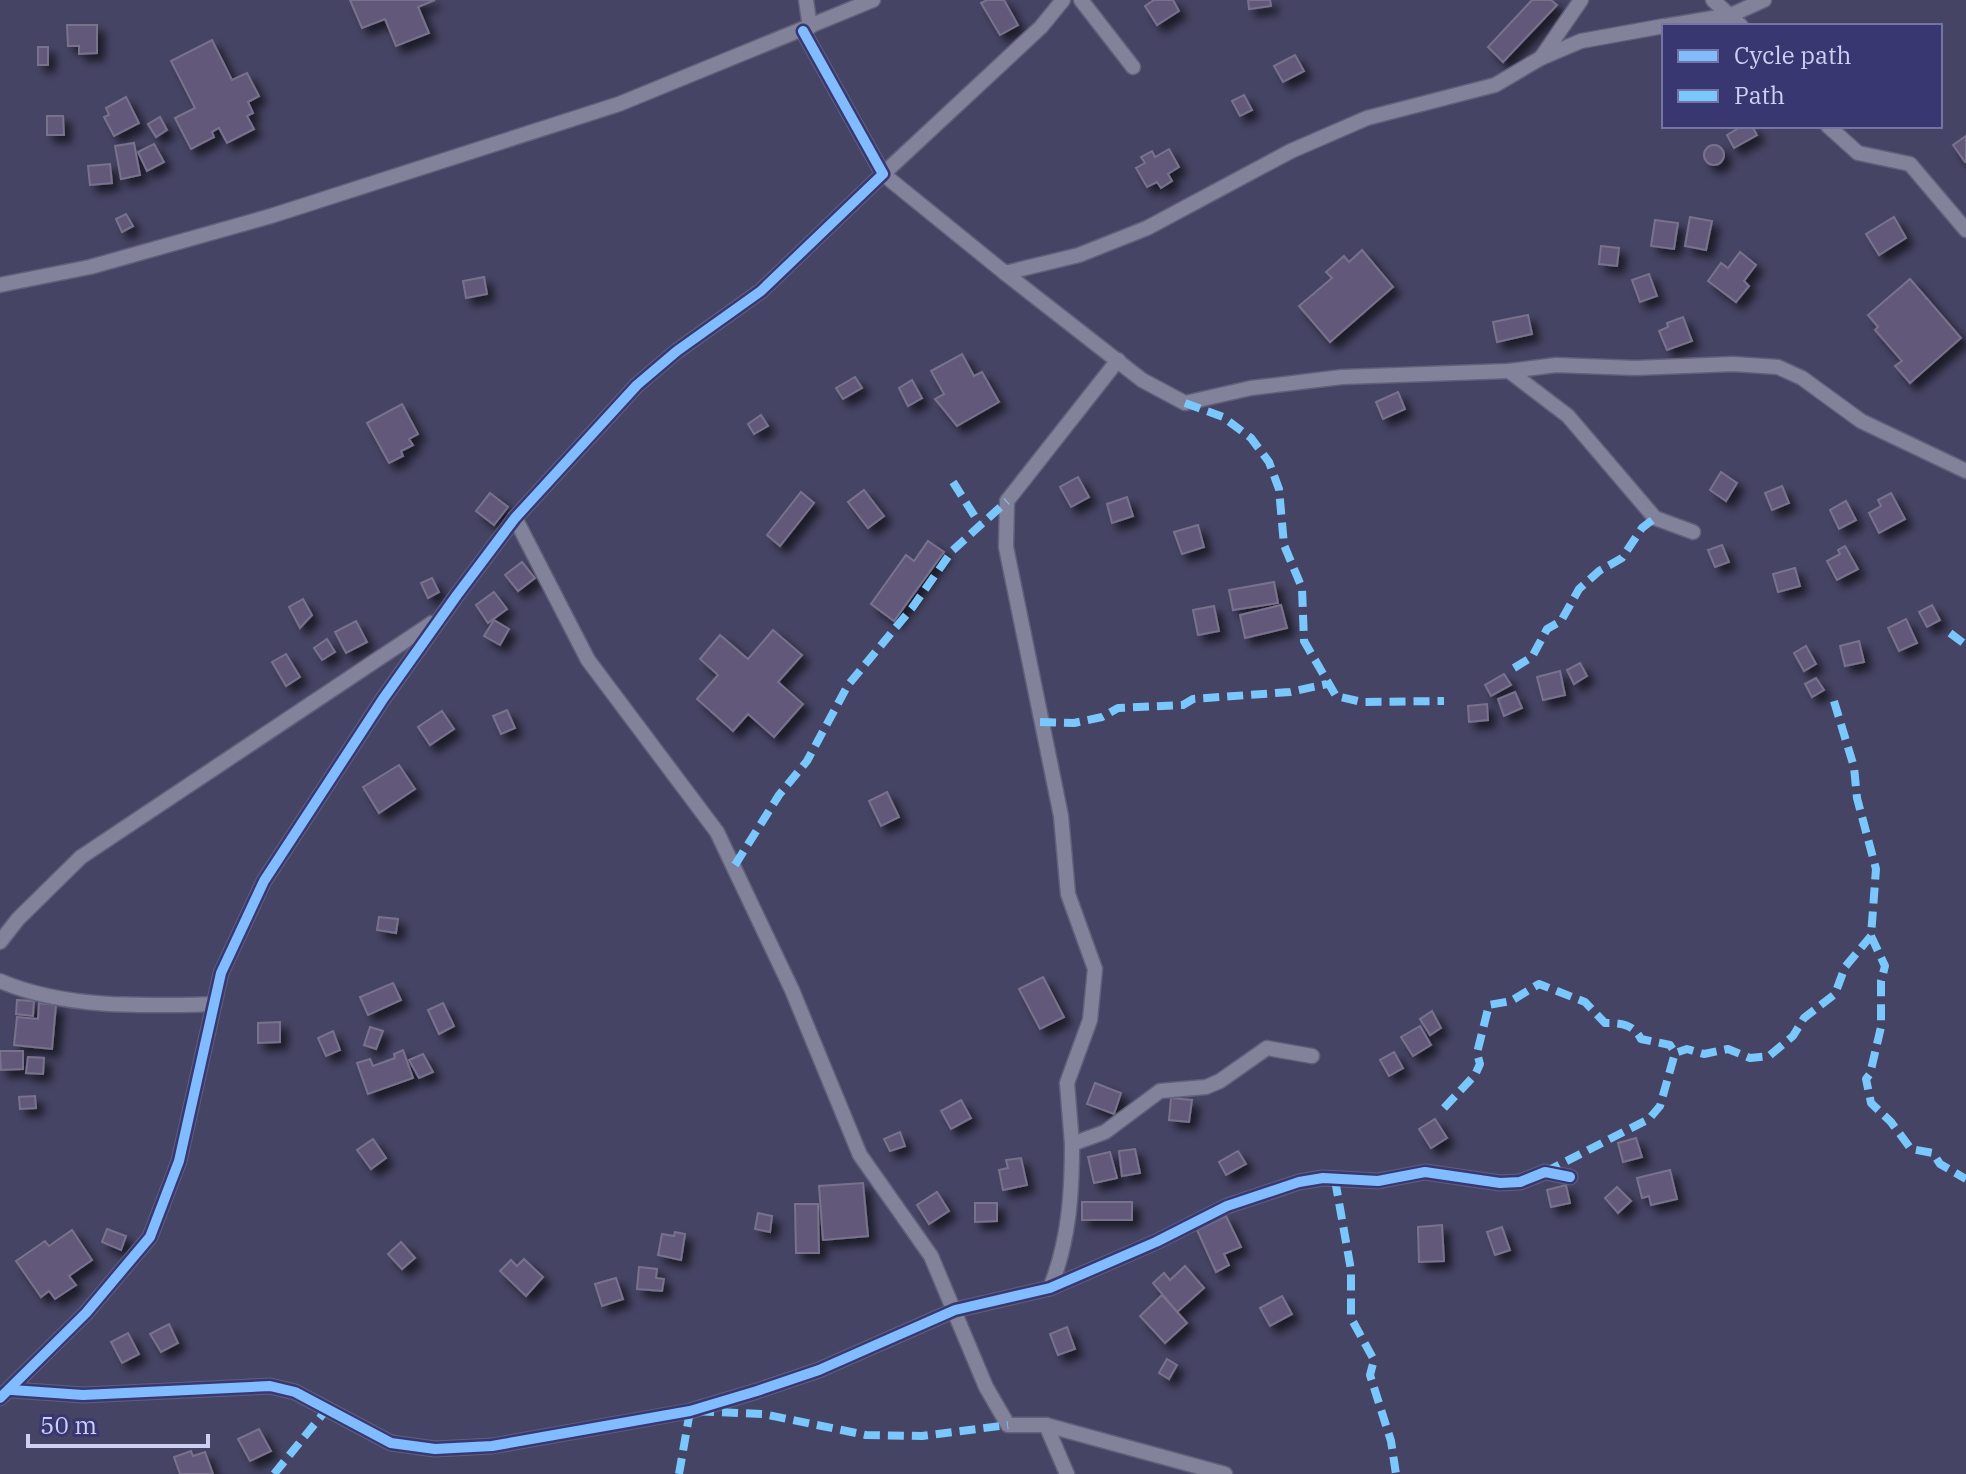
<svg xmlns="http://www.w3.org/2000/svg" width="1966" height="1474" font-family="'IBM Plex Serif',serif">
<defs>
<filter id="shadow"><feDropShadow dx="7" dy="7" stdDeviation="4" flood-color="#0009"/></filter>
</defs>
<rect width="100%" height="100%" fill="#464464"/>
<g fill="#625979" stroke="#78728c" stroke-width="2" filter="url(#shadow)">
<polygon points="350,0 435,0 418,7 429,33 396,46 385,19 362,28"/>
<polygon points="987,0 1004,0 1018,25 1000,35 981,3"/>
<polygon points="1154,0 1173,0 1179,11 1157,25 1145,6"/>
<polygon points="1248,0 1270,0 1271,6 1249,9"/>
<polygon points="1532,0 1551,0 1557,5 1503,62 1488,47"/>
<polygon points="67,25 97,25 97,53 79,54 79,46 68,46"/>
<polygon points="212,40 232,80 247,73 259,96 248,102 253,113 247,116 254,129 227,143 219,128 212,132 214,137 191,149 175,118 195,108 171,61"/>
<rect x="38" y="47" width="10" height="18"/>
<polygon points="1295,55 1304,71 1283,82 1274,66"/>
<polygon points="1244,95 1252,110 1240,116 1232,101"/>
<polygon points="126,97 139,123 114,136 104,117 109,115 106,108"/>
<polygon points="47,116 63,116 64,135 47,135"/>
<polygon points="160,117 167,130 156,137 148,124"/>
<polygon points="1742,126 1752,126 1757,135 1734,148 1727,135"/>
<polygon points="1966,136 1966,161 1965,162 1953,145"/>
<polygon points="134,143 140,175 121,179 115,146"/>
<polygon points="154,144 164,162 147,171 138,152"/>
<circle cx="1714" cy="155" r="10"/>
<polygon points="1169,149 1179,167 1168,174 1172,181 1161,188 1157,182 1147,187 1136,168 1145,163 1141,157 1152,151 1155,157"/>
<polygon points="110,164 112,183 90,185 88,166"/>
<polygon points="126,214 133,226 122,232 116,219"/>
<polygon points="1690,217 1712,221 1706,250 1685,246"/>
<polygon points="1894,217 1906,238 1879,255 1866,234"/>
<polygon points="1655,220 1678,223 1674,249 1651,246"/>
<polygon points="1601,246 1619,248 1617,266 1599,264"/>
<polygon points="1362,250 1393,287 1330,342 1299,306 1332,278 1326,272 1344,256 1349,262"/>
<polygon points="1740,252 1756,265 1744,281 1749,286 1736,302 1708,281 1721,263 1728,268"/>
<polygon points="1649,274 1657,296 1640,302 1632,280"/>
<polygon points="484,277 487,294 466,298 463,281"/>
<polygon points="1910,279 1961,338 1910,383 1895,366 1902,361 1875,330 1878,327 1868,315"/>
<polygon points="1528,315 1532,334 1497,342 1493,322"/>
<polygon points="1683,317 1692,341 1667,350 1659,331 1668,327 1667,323"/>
<polygon points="962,354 974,376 982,372 999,402 957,426 935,399 944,394 931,371"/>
<polygon points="855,377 862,388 843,399 836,388"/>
<polygon points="912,380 922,398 908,406 899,388"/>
<polygon points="1398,392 1405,409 1383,419 1376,402"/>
<polygon points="402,404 418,434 409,439 413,445 401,451 403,456 389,463 367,423"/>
<polygon points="761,415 768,426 754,434 748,424"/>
<polygon points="1721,472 1737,483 1726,501 1710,490"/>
<polygon points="1078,477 1089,497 1071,507 1060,487"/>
<polygon points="1782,486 1789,503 1772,510 1765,493"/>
<polygon points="864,490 884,516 868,528 848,502"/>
<polygon points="801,492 814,503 780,546 767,535"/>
<polygon points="490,493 508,507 494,525 476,511"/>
<polygon points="1891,493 1905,519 1879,533 1869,513 1881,506 1878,500"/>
<polygon points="1127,497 1133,516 1112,523 1107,504"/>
<polygon points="1846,501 1856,520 1839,529 1830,510"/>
<polygon points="1198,525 1204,547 1182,554 1174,532"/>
<polygon points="928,541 944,552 894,621 871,604 906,555 914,561"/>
<polygon points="1722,545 1729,562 1715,567 1708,550"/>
<polygon points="1845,546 1858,569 1837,580 1827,561 1840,554 1838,550"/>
<polygon points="522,562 535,578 518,591 505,575"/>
<polygon points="1795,568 1800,586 1778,592 1773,574"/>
<polygon points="432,578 439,592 428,598 421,583"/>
<polygon points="1274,582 1278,603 1233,610 1229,590"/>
<polygon points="494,592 507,609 488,623 476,605"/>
<polygon points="303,599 312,615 300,628 289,607"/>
<polygon points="1281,605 1287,628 1245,638 1240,615"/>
<polygon points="1932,605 1940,620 1927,627 1919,612"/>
<polygon points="1214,606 1219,631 1198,635 1193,610"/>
<polygon points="1906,619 1917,643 1899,651 1888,628"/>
<polygon points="494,620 509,629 500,645 484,636"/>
<polygon points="356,621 367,642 346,653 335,632"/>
<polygon points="773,630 802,655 778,682 803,704 774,737 748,714 733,731 697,699 718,675 700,659 720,635 748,659"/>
<polygon points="327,639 335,652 322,660 314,648"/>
<polygon points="1859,641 1864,662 1845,666 1840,646"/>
<polygon points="1806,646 1816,664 1804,671 1794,653"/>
<polygon points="286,654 300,677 286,686 272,662"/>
<polygon points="1580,663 1587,676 1574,684 1567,670"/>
<polygon points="1560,671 1565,695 1543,700 1537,677"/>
<polygon points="1504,674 1511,685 1491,696 1485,685"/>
<polygon points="1816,678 1824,690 1812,697 1805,684"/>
<polygon points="1515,692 1522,708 1504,716 1498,699"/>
<polygon points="1487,704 1488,720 1469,722 1468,706"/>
<polygon points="507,710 515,728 501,734 493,716"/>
<polygon points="442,711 454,729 430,745 418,727"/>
<polygon points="399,765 415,789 379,813 363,787"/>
<polygon points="887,792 899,817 881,826 869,801"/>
<polygon points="379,917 398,919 396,933 377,930"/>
<polygon points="1043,977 1064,1017 1040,1029 1019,989"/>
<polygon points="393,983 401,1000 368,1015 360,997"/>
<polygon points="17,1000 34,1001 33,1016 16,1014"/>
<polygon points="39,1003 56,1005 52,1049 14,1045 17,1017 38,1019"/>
<polygon points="443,1003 454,1026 439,1034 428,1010"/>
<polygon points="1432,1011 1441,1028 1430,1035 1420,1019"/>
<polygon points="280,1022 280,1042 258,1043 258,1023"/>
<polygon points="1420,1026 1431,1045 1413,1056 1401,1037"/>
<polygon points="370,1027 383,1031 376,1049 364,1045"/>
<polygon points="333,1031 340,1050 326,1056 318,1038"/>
<polygon points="403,1050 413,1078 368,1094 357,1063 370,1059 373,1066 395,1058 394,1054"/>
<polygon points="0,1051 23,1051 23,1069 1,1070"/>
<polygon points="1394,1052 1403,1068 1389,1076 1380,1060"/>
<polygon points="423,1054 433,1072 419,1078 409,1060"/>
<polygon points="28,1057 44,1058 43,1074 26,1073"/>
<polygon points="1095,1083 1121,1093 1114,1114 1087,1104"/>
<polygon points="35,1096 36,1108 20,1109 19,1097"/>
<polygon points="1171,1098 1192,1100 1189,1122 1169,1120"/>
<polygon points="961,1100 971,1118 951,1129 941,1111"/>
<polygon points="1435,1119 1447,1138 1431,1148 1419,1129"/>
<polygon points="900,1132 905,1146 890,1151 884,1139"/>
<polygon points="1636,1138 1642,1157 1623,1162 1618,1143"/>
<polygon points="373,1139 386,1158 371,1169 357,1150"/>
<polygon points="1135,1149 1140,1173 1122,1176 1119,1151"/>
<polygon points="1238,1151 1246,1164 1226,1175 1219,1162"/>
<polygon points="1110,1152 1117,1178 1094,1183 1088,1157"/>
<polygon points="1021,1158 1027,1185 1003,1190 999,1170 1008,1168 1006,1160"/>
<polygon points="1670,1170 1677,1199 1651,1205 1649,1196 1642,1198 1637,1178"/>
<polygon points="863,1183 868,1236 823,1240 819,1186"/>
<polygon points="1566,1185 1570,1203 1551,1207 1547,1190"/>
<polygon points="1617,1187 1631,1201 1618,1213 1605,1198"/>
<polygon points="937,1192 949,1211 929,1224 917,1205"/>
<rect x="1082" y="1202" width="50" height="18"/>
<polygon points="975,1203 997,1203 997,1221 975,1222"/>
<polygon points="795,1204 818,1204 819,1253 796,1253"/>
<polygon points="758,1213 772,1216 770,1232 755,1229"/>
<polygon points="1226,1216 1241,1247 1224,1254 1229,1265 1216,1272 1197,1230"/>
<polygon points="1442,1225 1444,1261 1419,1262 1418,1227"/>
<polygon points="1502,1227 1510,1250 1495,1255 1487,1232"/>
<polygon points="107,1229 126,1236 121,1250 102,1242"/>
<polygon points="72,1230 92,1260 69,1276 76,1285 55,1299 49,1291 41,1297 16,1261 45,1241 49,1246"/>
<polygon points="675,1232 685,1234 681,1260 658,1255 662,1234 674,1236"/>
<polygon points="401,1242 415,1258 402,1269 388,1254"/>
<polygon points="524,1259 543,1277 526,1296 500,1271 511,1260 517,1266"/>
<polygon points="1185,1266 1204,1288 1177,1312 1153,1283 1164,1273 1170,1280"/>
<polygon points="639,1267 657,1269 656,1278 664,1279 662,1291 637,1289"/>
<polygon points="616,1278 623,1299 602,1306 595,1284"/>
<polygon points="1162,1295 1187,1323 1165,1343 1140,1316"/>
<polygon points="1282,1296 1292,1314 1270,1326 1260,1308"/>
<polygon points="169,1324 178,1343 161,1352 150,1334"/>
<polygon points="1067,1327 1075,1349 1058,1355 1050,1334"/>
<polygon points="128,1333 139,1354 122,1363 111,1342"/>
<polygon points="1167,1359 1177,1365 1169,1379 1159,1373"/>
<polygon points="259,1429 271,1451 250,1461 238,1439"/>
<polygon points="191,1451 193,1456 205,1452 213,1474 180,1474 174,1457"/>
</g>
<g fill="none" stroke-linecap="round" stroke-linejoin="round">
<g stroke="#60607b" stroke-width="17">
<g id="minor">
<polyline points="806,0 810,27"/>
<polyline points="1063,0 1041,27 883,174 1005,273 1079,255 1147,228 1291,151 1367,118 1495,85 1541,58 1581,41 1664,26"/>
<polyline points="1081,0 1133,67"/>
<polyline points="1713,0 1741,26"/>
<polyline points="1666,26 1731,15 1764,0"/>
<polyline points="1541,58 1581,0"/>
<polyline points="1828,126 1858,153 1910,164 1966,230"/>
<polyline points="1005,273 1142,380 1185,403 1251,388 1342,377 1509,371 1556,365 1635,368 1733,364 1778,367 1802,378 1861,421 1966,471"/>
<polyline points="0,285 90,267 271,216 619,104 873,0"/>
<polyline points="1509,371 1568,416 1655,518 1693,532"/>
<polyline points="515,518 588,660 717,832 792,990 860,1155 931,1256 986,1387 1008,1425 1046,1425 1225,1474"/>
<polyline points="0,942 18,919 81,857 432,623"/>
<path d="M0,981c65,28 144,25 214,23"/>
<polyline points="1072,1144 1067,1083 1090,1020 1095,969 1068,894 1061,816 1006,547 1007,501 1118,360"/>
<path d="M1050,1288c19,-47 22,-94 22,-144l33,-12 55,-41 46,-4 14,-6 47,-33 45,8"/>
<polyline points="12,1390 83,1395 270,1386 295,1392 391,1443 435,1449 492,1446 690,1411 757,1391 819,1370 955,1310 1050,1288 1156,1242 1227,1206 1299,1182 1323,1178 1378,1181 1425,1172 1500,1183 1520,1182 1545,1172 1570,1177"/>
<polyline points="0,1398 86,1313 150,1237 179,1161 221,973 264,881 383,699 457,595 515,518 637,385 677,351 761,291 883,174 803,31"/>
<polyline points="1046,1425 1067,1474"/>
</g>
</g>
<use href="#minor" stroke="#82829a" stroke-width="14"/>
<g stroke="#7ac7fe" stroke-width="8" stroke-dasharray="16 8" stroke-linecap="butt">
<polyline points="1185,403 1223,417 1251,438 1269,462 1279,489 1284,545 1302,588 1304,641 1336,696 1362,702 1444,701"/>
<polyline points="953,482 979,523"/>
<polyline points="1950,633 1966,645"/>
<polyline points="1514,668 1532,657 1547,629 1561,621 1579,589 1599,571 1622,558 1642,528 1655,518"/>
<polyline points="1040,722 1074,723 1102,717 1118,708 1183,705 1193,699 1290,692 1327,684"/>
<polyline points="735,865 779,795 807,761 848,685 912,608 952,551 1007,501"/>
<polyline points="1871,936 1885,966 1881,981 1881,1027 1870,1074 1866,1079 1871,1103 1891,1122 1911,1149 1933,1153 1940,1164 1966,1179"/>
<path d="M1444,1108l31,-33 5,-11 -3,-11 12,-48 22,-4 28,-17 46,18 20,21c16,0 28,1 36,16l29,6 5,8"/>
<polyline points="1545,1172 1649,1119 1660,1106 1675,1053 1687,1049 1704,1054 1728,1049 1750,1058 1769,1056 1793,1036 1804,1018 1835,994 1845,967 1871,936 1876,869 1857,798 1854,767 1833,698"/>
<polyline points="1335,1180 1351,1270 1351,1318 1374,1360 1370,1375 1391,1441 1396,1474"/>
<polyline points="274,1474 327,1409"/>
<polyline points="679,1474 690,1411 763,1414 866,1435 922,1436 1008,1425"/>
</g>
<g stroke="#393771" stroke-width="15">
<g id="cycleway">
<polyline points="12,1390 83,1395 270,1386 295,1392 391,1443 435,1449 492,1446 690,1411 757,1391 819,1370 955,1310 1050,1288 1156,1242 1227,1206 1299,1182 1323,1178 1378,1181 1425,1172 1500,1183 1520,1182 1545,1172 1570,1177"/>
<polyline points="0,1398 86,1313 150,1237 179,1161 221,973 264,881 383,699 457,595 515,518 637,385 677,351 761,291 883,174 803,31"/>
</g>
</g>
<use href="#cycleway" stroke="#80bcff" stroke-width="10"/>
</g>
<rect x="1662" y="24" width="280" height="104" fill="#393771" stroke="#7474a5" stroke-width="2"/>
<rect x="1678" y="50" width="40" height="12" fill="#80bcff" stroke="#7474a5" stroke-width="2"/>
<text x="1734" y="64" font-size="24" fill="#cdd0f3">Cycle path</text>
<rect x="1678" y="90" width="40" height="12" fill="#7ac7fe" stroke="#7474a5" stroke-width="2"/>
<text x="1734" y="104" font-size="24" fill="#cdd0f3">Path</text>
<path d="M28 1434v12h180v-12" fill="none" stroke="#cdd0f3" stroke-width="4"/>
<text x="40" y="1434" font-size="24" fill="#cdd0f3" stroke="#393771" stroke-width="6" paint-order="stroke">50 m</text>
</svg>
